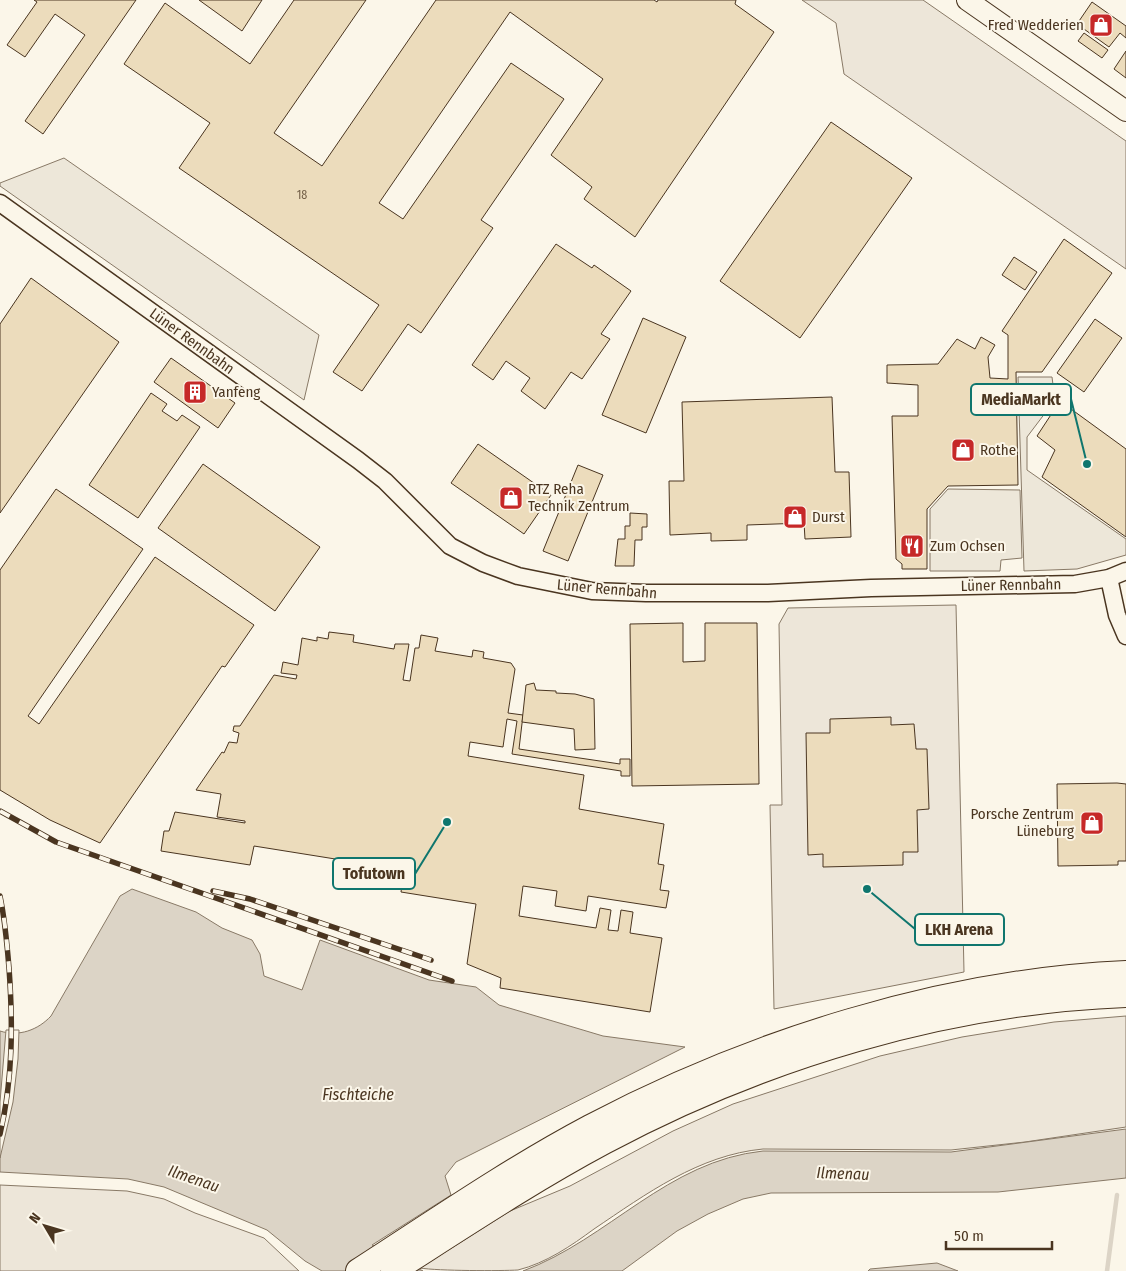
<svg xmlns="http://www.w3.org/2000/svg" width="1126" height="1271" font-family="'Fira Sans Condensed',sans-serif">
<rect width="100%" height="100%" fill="#fbf6e9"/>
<g fill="#ede6d9" stroke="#887966">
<polygon points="802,0 923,0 1123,139 1126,141 1126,269 844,74 836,23"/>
<polygon points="956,605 964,972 774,1009 770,805 782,805 779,624 788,608"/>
<path d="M1126,1016v111l-101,15 -74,8 -188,-1c-64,6 -117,45 -169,80 -23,17 -48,34 -76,41 -17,1 -80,1 -98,-2l90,-57 60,-25 103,-55 60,-27 147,-48 82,-19 92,-15z"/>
<polygon points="0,1185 127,1191 164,1199 195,1213 264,1238 299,1271 0,1271"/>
</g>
<g fill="#ede7d9" stroke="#887966">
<polygon points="64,158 319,335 304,400 0,186 0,183"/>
<polygon points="1018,377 1052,377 1055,400 1027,437 1027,470 1126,539 1126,555 1077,569 1024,571"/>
<polygon points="948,489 1020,490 1022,558 1001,560 1000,571 930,571 930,509"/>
</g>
<g fill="#dcd4c6" stroke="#887966">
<path d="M132,889l64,23 26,16 30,12 8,14 4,22 38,14 18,-50 109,40 47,7 23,18 104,31 82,11 -229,115 -11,14 6,19 -79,50 51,26h-101l-17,-10 -38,-31 -103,-43 -36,-8 -128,-7v-141c19,6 38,-1 51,-15l69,-120z"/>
<path d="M1126,1129v49l-128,14 -227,1 -28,6 -35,15 -31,17 -55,40h-99c86,-32 144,-110 240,-120l188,1z"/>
<polygon points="937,1263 958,1271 868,1271 870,1269"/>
</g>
<polygon fill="#fbf6e9" stroke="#887966" points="6,1030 19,1030 18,1059 13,1102 0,1158 0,1102"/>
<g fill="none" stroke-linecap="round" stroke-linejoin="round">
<polyline stroke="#dcd4c6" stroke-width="4.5" points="1107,1271 1117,1195"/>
</g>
<g fill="#ecdcbc" stroke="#4a3520">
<polygon points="34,0 136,0 43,134 25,121 85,35 55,14 25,57 7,45 37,2"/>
<polygon points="199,0 262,0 242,31"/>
<polygon points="294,0 366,0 274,133 322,166 436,0 654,0 657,2 658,0 736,0 735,4 774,32 635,237 584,199 592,187 551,155 603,79 510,12 379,203 403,219 511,63 564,99 481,220 493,228 421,333 408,324 362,391 333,372 379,305 179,168 210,123 124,64 165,3 250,64"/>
<polygon points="1092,2 1126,26 1126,38 1120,33 1109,47 1077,24"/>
<polygon points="1084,33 1108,50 1102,58 1078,41"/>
<polygon points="1126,51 1126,78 1114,69"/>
<polygon points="831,122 912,178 800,338 720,281"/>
<polygon points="1064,239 1112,273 1042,372 1016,372 1018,485 948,486 927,509 927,569 902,569 902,564 896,559 892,416 918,416 918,385 887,383 887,365 938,364 957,339 975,349 981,337 995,345 988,357 990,378 1008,379 1008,335 1002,331"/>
<polygon points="556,244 592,268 594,265 631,291 601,334 610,339 582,379 571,372 545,409 521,391 530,378 506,361 493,380 472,365"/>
<polygon points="1014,257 1037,272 1025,290 1002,275"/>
<polygon points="31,278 119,342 0,513 0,324"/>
<polygon points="643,318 686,337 646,433 602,415"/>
<polygon points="1095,319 1122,338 1084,392 1057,373"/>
<polygon points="171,358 235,403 218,428 154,382"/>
<polygon points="151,393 167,404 162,411 177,421 182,415 200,427 138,518 89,485"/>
<polygon points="832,397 835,472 849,472 851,537 805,539 804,523 747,525 747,540 711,541 711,533 670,535 669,481 684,481 682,402"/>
<polygon points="1060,401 1126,449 1126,537 1042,477 1055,450 1037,436"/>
<polygon points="478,444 551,495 524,534 451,483"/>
<polygon points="203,464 320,547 275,611 158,528"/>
<polygon points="578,465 603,475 568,561 543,551"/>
<polygon points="56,489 143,549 28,716 39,724 155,557 254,625 225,667 222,666 100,843 50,820 0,790 0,570"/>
<polygon points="630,513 647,514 647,527 642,527 642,540 635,540 634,566 615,566 618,539 625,539 625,526 630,526"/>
<polygon points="683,623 683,662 705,661 705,623 757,623 759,784 632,786 630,624"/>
<polygon points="329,632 354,635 353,642 394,649 395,644 409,644 403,680 410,681 415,648 419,648 421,635 438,638 435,651 472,657 473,650 484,652 483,658 511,663 515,669 508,713 523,715 519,749 620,764 620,759 630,759 630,776 621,776 621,771 512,754 517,721 507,719 503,747 470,742 468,756 584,775 579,809 664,824 658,864 664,865 660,890 669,891 666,908 588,896 586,911 555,906 557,891 523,886 519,916 596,928 600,908 611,910 608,930 618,931 621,910 633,912 630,933 662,938 650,1012 500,988 501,978 467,964 476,904 401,892 404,870 254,846 250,865 161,851 164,831 169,831 175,812 245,823 245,821 217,817 221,794 196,790 222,752 224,753 229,742 237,743 239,733 233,731 234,726 240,726 274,675 296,679 297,675 281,673 283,662 298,665 302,638 317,641 317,637 328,639"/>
<polygon points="534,683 536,690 556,691 556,693 575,694 594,699 595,749 575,750 574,729 522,722 526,685"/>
<polygon points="891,717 891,725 914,724 916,749 927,749 929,809 917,810 918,852 903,852 903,865 823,867 823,854 808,855 806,733 830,733 830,719"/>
<polygon points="1117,783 1126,784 1126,861 1118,861 1118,865 1058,866 1057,784"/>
</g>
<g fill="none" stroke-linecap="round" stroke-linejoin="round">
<g stroke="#4a3520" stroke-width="19">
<g id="minor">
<polyline points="0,203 358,460 385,481 450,546 483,563 518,576 592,591 646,593 768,593 871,588 1075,584 1109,578 1126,571"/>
<polyline points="1109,578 1117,615 1126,636"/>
</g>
</g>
<g stroke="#4a3520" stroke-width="22">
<polyline id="major" points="967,0 1126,111"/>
</g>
<g stroke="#4a3520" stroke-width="26">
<g id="highway">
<path d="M358,1271c76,-49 151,-101 232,-144 161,-85 353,-146 536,-154"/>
<path d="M393,1271c69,-44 138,-90 211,-129 159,-85 341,-140 522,-147"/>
</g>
</g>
<use href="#minor" stroke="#fbf6e9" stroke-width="16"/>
<use href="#major" stroke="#fbf6e9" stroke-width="20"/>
<use href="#highway" stroke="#fbf6e9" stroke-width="24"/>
<g stroke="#4a3520" stroke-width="5.5">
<g id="rail">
<polyline points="0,811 56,842 452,981"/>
<polyline points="213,891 250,899 431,960"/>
<path d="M0,896c5,24 7,47 9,72 4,56 4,111 -9,166"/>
</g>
</g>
<use href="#rail" stroke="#fbf6e9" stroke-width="4" stroke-dasharray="11" stroke-linecap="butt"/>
</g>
<defs>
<g id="shop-square" transform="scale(1.25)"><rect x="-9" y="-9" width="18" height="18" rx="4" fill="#c62828" stroke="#fbf6e9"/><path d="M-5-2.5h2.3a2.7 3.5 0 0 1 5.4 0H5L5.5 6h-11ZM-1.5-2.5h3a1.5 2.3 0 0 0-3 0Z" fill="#fff"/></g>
<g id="building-square" transform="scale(1.25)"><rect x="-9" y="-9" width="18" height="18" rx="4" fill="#c62828" stroke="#fbf6e9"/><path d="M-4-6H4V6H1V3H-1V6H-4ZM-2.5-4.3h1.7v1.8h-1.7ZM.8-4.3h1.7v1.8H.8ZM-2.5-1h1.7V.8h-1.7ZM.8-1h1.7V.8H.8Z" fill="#fff"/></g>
<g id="restaurant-square" transform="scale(1.25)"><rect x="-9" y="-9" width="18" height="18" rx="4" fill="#c62828" stroke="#fbf6e9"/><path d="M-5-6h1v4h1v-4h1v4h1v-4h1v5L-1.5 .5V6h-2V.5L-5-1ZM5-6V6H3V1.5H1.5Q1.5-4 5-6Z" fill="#fff"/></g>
</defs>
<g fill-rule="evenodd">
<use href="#shop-square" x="1101" y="25"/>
<use href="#building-square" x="195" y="392"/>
<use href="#shop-square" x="963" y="450"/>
<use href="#shop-square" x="511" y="498"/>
<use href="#shop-square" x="795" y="517"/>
<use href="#restaurant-square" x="912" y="546"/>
<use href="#shop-square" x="1092" y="823"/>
</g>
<g text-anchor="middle" stroke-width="4" stroke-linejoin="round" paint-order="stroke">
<g font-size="12" fill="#725f47">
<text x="302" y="199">18</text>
</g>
<g font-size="15" fill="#4a3520" stroke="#fbf6e9" text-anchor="start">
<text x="1084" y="30" text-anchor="end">Fred Wedderien</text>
<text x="212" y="397">Yanfeng</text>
<text x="980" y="455">Rothe</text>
<text x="528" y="494">RTZ Reha<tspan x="528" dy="17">Technik Zentrum</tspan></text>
<text x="812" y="522">Durst</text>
<text x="930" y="551">Zum Ochsen</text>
<text x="1074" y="819" text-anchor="end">Porsche Zentrum<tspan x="1074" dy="17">Lüneburg</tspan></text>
</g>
<g font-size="15" fill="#4a3520" stroke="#fbf6e9">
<text transform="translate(192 341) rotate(36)" y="5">Lüner Rennbahn</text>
<text transform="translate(1011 585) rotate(-1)" y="5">Lüner Rennbahn</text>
<text transform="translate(607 589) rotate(5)" y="5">Lüner Rennbahn</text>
</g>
<g font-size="16" font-style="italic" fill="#4a3520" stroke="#fbf6e9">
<text x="358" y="1100">Fischteiche</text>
<text transform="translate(843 1173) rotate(2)" y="6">Ilmenau</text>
<text transform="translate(194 1178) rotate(19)" y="6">Ilmenau</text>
</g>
</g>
<path fill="none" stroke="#0f766e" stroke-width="2" d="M1087 464L1071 399M447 822L415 874M867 889L915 929"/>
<g fill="#0f766e" stroke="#fbf6e9" stroke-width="2">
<circle cx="1087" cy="464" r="5"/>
<circle cx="447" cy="822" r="5"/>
<circle cx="867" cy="889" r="5"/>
</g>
<g fill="#fbf6e9" stroke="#0f766e" stroke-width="2">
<rect x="971" y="384" width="100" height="31" rx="5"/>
<rect x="333" y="858" width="82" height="31" rx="5"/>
<rect x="915" y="914" width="89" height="31" rx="5"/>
</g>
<g font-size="16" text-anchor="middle" font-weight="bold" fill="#4a3520">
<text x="1021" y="405">MediaMarkt</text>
<text x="374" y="879">Tofutown</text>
<text x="959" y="935">LKH Arena</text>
</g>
<g transform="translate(45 1226) rotate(308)" stroke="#fbf6e9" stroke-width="4" paint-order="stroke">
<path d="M0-4L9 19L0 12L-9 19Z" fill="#4a3520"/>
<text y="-8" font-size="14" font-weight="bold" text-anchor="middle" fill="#4a3520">N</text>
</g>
<path d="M946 1241v8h106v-8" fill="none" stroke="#4a3520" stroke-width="2.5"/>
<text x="954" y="1241" font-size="15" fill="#4a3520" stroke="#fbf6e9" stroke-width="4" paint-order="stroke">50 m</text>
</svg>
